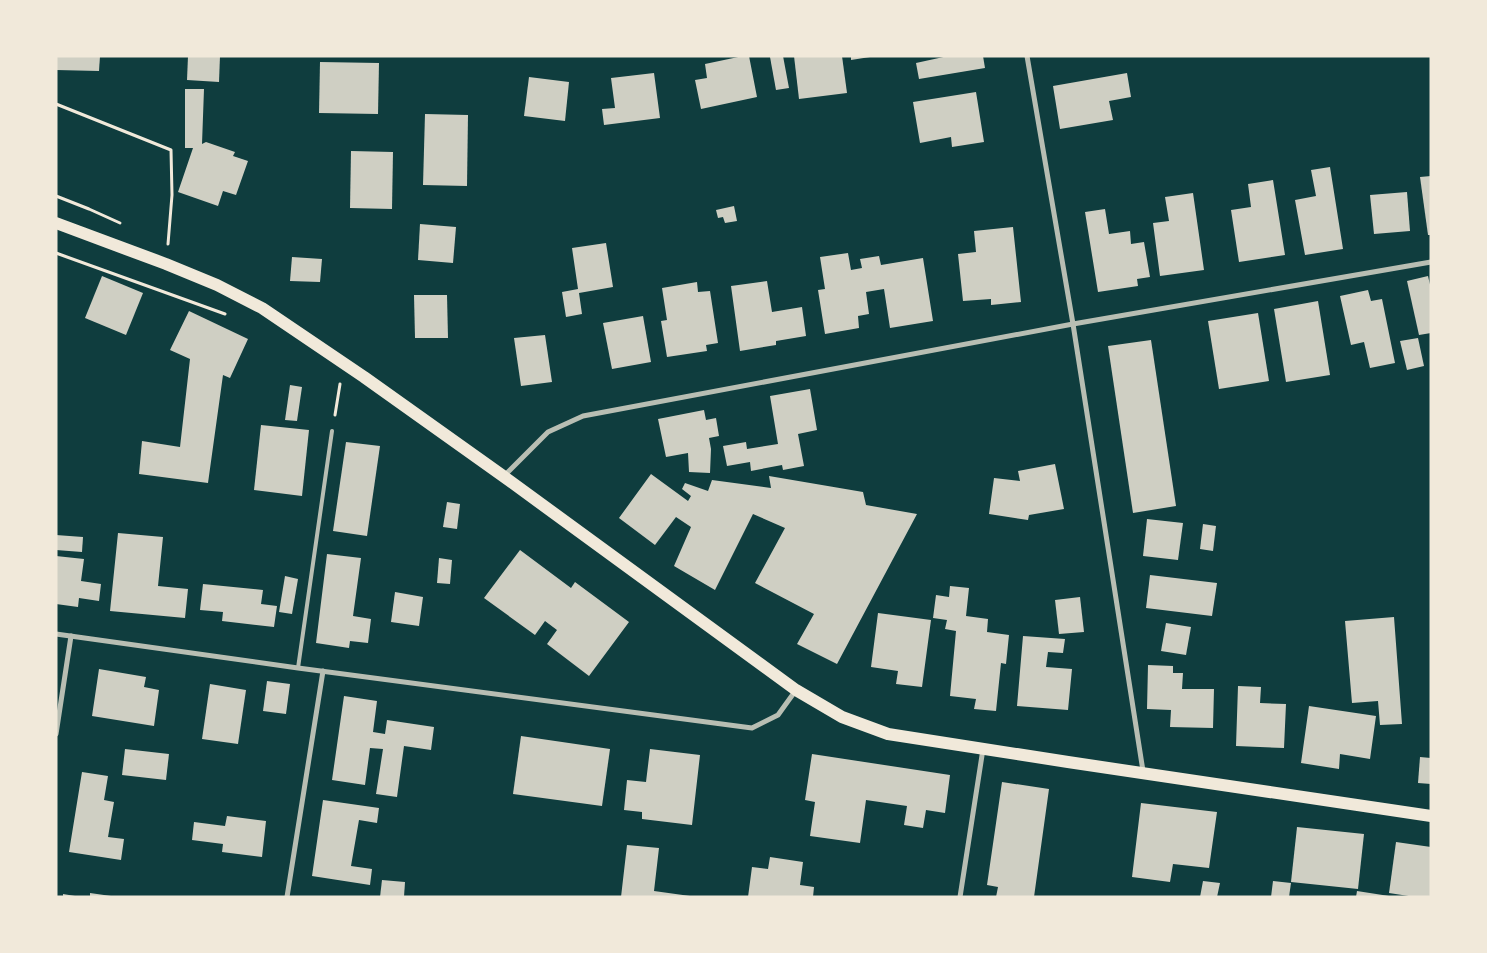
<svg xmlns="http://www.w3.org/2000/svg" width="1487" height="953" font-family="Raleway,sans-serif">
<rect width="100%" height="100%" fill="#0f3d3e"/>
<g fill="#cfcfc3">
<polygon points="56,56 100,56 99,71 56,70"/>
<polygon points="188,56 220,56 219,82 187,80"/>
<polygon points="743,56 749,56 757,97 701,109 695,80 707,78 705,64"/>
<polygon points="772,56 783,56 789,88 776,90 770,57"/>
<polygon points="794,56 842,56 847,93 799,99"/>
<polygon points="851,56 870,56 870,57 851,60"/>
<polygon points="948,56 983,56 985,68 919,79 916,63"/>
<polygon points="320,62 379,63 378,114 319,113"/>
<polygon points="654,73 660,118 604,125 602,109 615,108 611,78"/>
<polygon points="1127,73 1131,97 1109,101 1113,120 1060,129 1053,86"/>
<polygon points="529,77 569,82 565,121 524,116"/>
<polygon points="185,89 204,89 202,144 206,142 235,152 233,156 248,161 236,195 223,191 218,206 178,192 193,148 185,148"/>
<polygon points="976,92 984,142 952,147 951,137 920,143 913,102"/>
<polygon points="425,114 468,115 467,186 423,185"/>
<polygon points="351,151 393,152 392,209 350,208"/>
<polygon points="1330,167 1343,249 1305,255 1295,200 1316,196 1311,170"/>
<polygon points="1431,176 1431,235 1428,235 1420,177"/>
<polygon points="1273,180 1285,255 1239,262 1231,210 1251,207 1248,184"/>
<polygon points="1407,192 1410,231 1374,234 1370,195"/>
<polygon points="1193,193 1204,270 1160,276 1153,223 1169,221 1165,197"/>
<polygon points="734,206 737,221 725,223 723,217 718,218 716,210"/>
<polygon points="1105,209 1109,234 1130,231 1131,244 1144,242 1150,277 1137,279 1138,286 1098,292 1085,212"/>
<polygon points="420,224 456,227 453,263 418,260"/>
<polygon points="1013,227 1021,302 991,305 991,299 963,301 958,254 976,252 974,231"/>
<polygon points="606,243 613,287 579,293 582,314 566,317 562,292 578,289 572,248"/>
<polygon points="848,253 851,270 862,268 860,259 879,256 881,265 923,258 933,321 890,328 884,289 866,292 869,314 858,316 859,328 825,334 818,290 825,289 820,257"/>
<polygon points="292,257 322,259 320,282 290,281"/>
<polygon points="102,276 143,293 126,335 85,318"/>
<polygon points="1428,276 1431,289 1431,333 1419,335 1407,281"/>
<polygon points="767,281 772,312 802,307 806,336 776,341 776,345 740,351 731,286"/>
<polygon points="697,282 698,292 710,291 718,343 706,345 707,351 667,357 661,321 667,320 662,288"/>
<polygon points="1368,290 1371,301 1382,299 1395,363 1370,368 1364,342 1351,345 1340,296"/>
<polygon points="414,295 447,295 448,338 415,338"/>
<polygon points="1318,301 1330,375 1286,382 1274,309"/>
<polygon points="189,311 248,339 230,378 223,375 208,483 139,474 142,441 180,447 190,359 170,350"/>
<polygon points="1258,313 1269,381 1219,389 1208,321"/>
<polygon points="643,316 651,362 612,369 603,323"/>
<polygon points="545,335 552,382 521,386 514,338"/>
<polygon points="1418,338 1424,366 1407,370 1400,341"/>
<polygon points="1151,340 1176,506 1133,513 1108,346"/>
<polygon points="290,385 302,387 297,421 285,420"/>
<polygon points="810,389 817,430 798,434 804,466 783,470 782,465 751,471 750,462 727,466 723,446 746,442 747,449 778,444 770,396"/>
<polygon points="704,410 706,420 716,418 719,436 709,438 711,449 710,473 689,472 688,453 666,457 658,419"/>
<polygon points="261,425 309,430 302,496 254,490"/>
<polygon points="346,442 380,446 367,536 333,531"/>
<polygon points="1055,464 1064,509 1029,515 1028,520 989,514 994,478 1020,481 1018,471"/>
<polygon points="651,474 688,501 691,496 682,489 685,483 708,491 712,480 771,488 769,476 863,492 866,505 917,514 837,664 797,644 814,614 755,583 785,528 753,514 715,590 674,566 691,527 676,517 655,545 619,518"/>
<polygon points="447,502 460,504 457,529 443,527"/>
<polygon points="1147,519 1183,523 1178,560 1143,556"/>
<polygon points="1203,524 1216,526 1213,551 1200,549"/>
<polygon points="118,533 163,537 158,586 188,589 185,618 110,611"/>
<polygon points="56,535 83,537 82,552 56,550"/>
<polygon points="520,550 571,588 575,582 629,622 589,676 547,644 557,630 545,621 535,635 484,598"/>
<polygon points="327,554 361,558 353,616 371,619 368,643 350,641 349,648 316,643"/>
<polygon points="56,556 84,559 81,581 101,584 99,601 79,598 78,607 56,604"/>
<polygon points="439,558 452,560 450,584 437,583"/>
<polygon points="1150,575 1217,583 1212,616 1146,608"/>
<polygon points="285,576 298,579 292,614 279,612"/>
<polygon points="203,584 263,590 261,604 277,606 274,627 222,621 223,612 200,610"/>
<polygon points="950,586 969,588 966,616 988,619 987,632 1009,635 1006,664 1001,663 996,711 974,709 976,699 950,696 956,631 945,629 947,620 933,618 936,595 949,597"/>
<polygon points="395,592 423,597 419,626 391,622"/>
<polygon points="1080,597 1084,632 1059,634 1055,600"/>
<polygon points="878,613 931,620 922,687 896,684 898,671 871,667"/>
<polygon points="1394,617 1402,724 1380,725 1378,701 1352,703 1345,621"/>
<polygon points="1166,623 1191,627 1186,655 1161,651"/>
<polygon points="1023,636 1065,639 1063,653 1048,652 1046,667 1072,669 1068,710 1017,706"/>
<polygon points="1148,665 1173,666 1173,673 1183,673 1182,689 1214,689 1213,728 1170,727 1171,710 1147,709"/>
<polygon points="99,669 146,677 144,687 159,690 154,726 92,716"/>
<polygon points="267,681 290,684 286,714 263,711"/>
<polygon points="210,684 246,690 238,744 202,739"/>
<polygon points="1238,686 1261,687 1260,703 1286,704 1284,748 1236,746"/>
<polygon points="344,696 377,701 373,732 385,734 387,720 434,727 431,750 404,746 397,797 376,794 383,749 370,748 365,785 332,780"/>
<polygon points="1309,706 1376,716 1370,759 1340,754 1339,769 1301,763"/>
<polygon points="521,736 610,749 602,806 513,794"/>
<polygon points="125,749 169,754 166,780 122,775"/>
<polygon points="650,749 700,755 692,825 642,819 642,812 624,810 627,780 646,782"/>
<polygon points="812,754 950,775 945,813 926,810 923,828 904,825 907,806 866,800 860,843 810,836 815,802 805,800"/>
<polygon points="1420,757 1431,758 1431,784 1418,783"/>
<polygon points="82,772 108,776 104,800 114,802 108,837 124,839 121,860 69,852"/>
<polygon points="1002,782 1049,789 1034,897 996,897 998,887 987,885"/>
<polygon points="323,800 379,808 377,823 359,820 351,866 372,869 370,885 312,876"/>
<polygon points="1141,803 1217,812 1209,868 1173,864 1170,882 1132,877"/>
<polygon points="227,816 266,821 262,857 222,852 223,844 192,840 194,822 225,826"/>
<polygon points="1297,827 1364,834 1358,889 1291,882"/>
<polygon points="1396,842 1431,847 1431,897 1415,897 1389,893"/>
<polygon points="627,845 659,848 654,891 690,896 690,897 621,897"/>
<polygon points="770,857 803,862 800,885 814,887 813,897 748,897 752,867 768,869"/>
<polygon points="382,880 405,882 404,897 380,897"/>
<polygon points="1203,881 1220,883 1217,897 1200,897"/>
<polygon points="1273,881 1291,883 1289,897 1271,897"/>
<polygon points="1357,891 1389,896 1389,897 1356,897"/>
<polygon points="90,893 111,896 111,897 90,897"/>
<polygon points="63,894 75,896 75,897 63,897"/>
</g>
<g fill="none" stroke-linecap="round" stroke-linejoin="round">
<g stroke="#f1e9da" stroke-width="3">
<polyline points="56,104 171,150 172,195 168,244"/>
<polyline points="56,196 89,209 120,223"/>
<polyline points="56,253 225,314"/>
<polyline points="335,415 340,384"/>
</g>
<polyline stroke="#b8beb3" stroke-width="4" points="298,668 332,431"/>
<g stroke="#b8beb3" stroke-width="5">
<polyline points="1027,56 1073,324 1143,771"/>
<polyline points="504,476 548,432 583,416 1073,324 1431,262"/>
<polyline points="56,634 298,668 752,728 778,715 796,690"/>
<polyline points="56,734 71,636"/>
<polyline points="287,897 323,671"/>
<polyline points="960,897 983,749"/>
</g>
<polyline stroke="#f1e9da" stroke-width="12" points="56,223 166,264 217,285 262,308 364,377 503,476 796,690 842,717 888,734 1068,762 1431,816"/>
</g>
<rect width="1487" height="953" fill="none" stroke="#f1e9da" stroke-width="115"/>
</svg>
